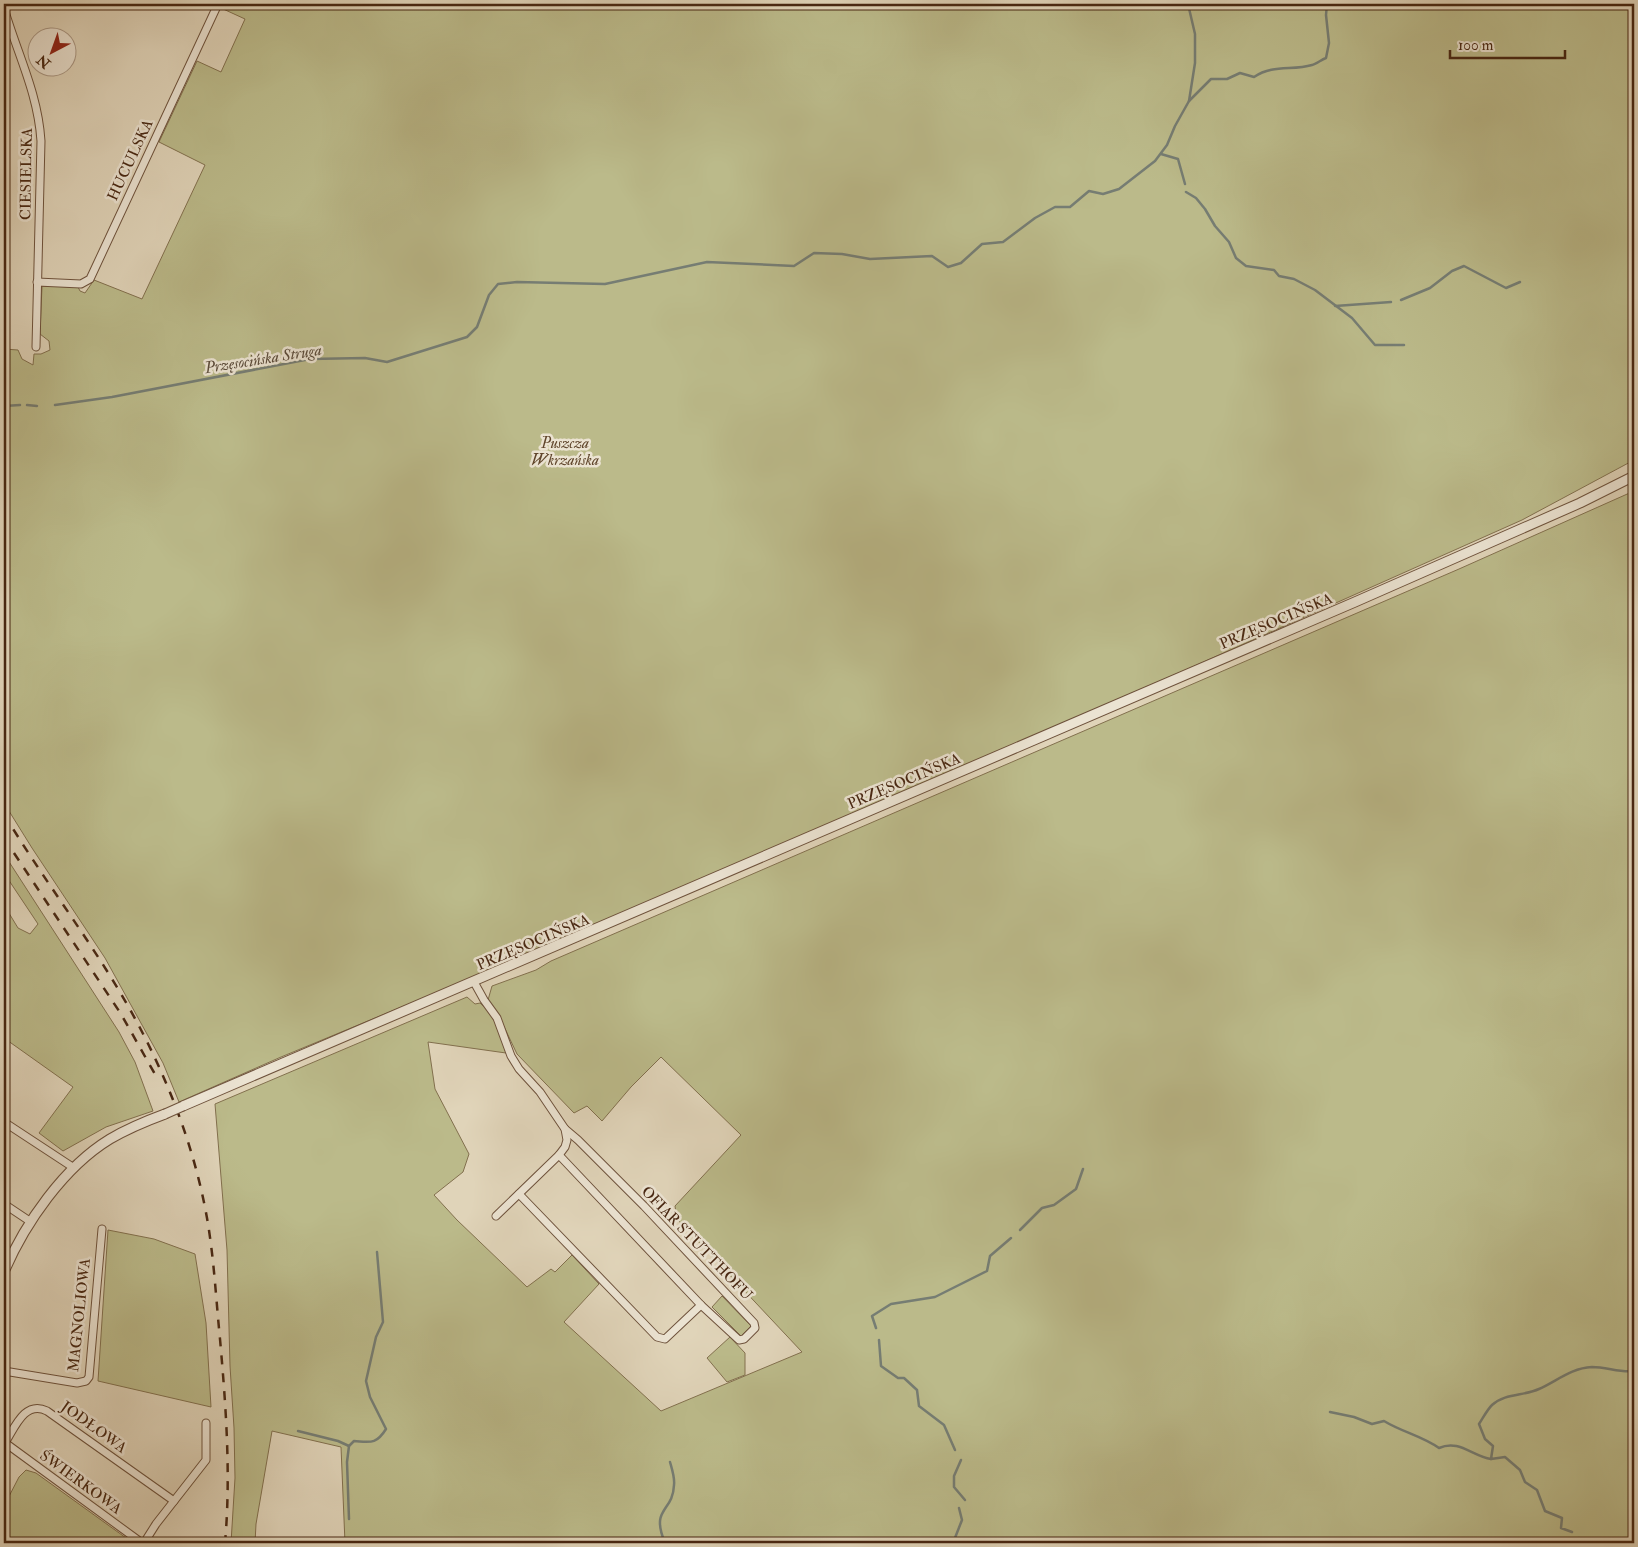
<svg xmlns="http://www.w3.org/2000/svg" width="1638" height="1547" font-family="'IM FELL Double Pica',serif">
<rect width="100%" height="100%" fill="#e0d4b9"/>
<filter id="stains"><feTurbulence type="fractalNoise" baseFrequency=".004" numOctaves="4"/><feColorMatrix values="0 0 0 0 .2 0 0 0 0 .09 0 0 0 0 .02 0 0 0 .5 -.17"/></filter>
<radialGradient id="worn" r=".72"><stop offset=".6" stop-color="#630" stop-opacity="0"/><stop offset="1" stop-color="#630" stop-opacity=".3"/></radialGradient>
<g fill="#bbba8a" stroke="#82704e">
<polygon points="223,4 1634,4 1634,460 1522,520 1190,668 467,980 281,1057 179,1102 163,1063 105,958 32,848 4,803 4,349 18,350 22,359 33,365 34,354 41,354 50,350 49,341 40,334 42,286 78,287 80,291 85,293 94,280 142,299 205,165 159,142 197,61 221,72 245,19 221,8"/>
<path d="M1634,491v1052h-1289l-4,-96 -69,-16 -16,93 -1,19h-24l4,-65 -1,-50 -4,-62 -3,-116 -12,-146 252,-107 8,7 5,-1c16,12 20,32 26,50l-78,-11 7,47 34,65 -6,18 -29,23 23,25 70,67 24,-18 4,3 17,-17 27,29 -35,38 97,89 141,-59 -125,-133 -2,-13 66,-71 -80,-78 -30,30 -29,34 -15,-15 -13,7 -57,-59 -19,-40 -10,-14 4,-14 44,-16 15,-9 908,-392z"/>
<polygon points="4,854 119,1032 135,1062 153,1111 106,1127 63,1151 39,1133 73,1087 4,1038 4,905 18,928 30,934 38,924 4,873"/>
<polygon points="108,1230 154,1239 195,1254 206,1323 211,1407 98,1381"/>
<polygon points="722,1296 751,1326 741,1336 712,1307"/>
<polygon points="730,1337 745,1353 745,1375 727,1382 707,1358"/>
<polygon points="26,1470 36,1473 133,1543 12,1543 4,1538 4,1506 19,1477"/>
</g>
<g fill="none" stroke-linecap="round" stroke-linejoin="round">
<g stroke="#767d73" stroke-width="2.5">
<path d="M1189,101l22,-22h16l13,-6 14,4c19,-13 38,-6 58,-12 4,-1 9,-5 14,-7l3,-15 -3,-28 1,-11"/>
<polyline points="1161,154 1178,159 1185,184"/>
<polyline points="1186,192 1196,198 1205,209 1215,226 1229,242 1236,258 1246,266 1274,270 1279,276 1294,279 1315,290 1352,318 1375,345 1404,345"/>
<polyline points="1401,300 1430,288 1452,271 1464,266 1506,288 1520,282"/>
<polyline points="1335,306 1391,302"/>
<polyline points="27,405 37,406"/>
<polyline points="55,405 112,397 310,359 365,358 387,362 467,337 477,327 489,295 498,284 517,282 605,284 707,262 794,266 814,253 842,254 870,259 932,256 948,267 961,263 982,244 1003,242 1035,218 1055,207 1070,207 1089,191 1103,194 1119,189 1155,161 1167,145 1175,126 1189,101 1195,63 1195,34 1188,4"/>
<polyline points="4,406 20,405"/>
<polyline points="1020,1230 1042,1208 1054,1205 1076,1189 1083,1169"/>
<polyline points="876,1328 872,1316 891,1304 935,1297 987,1271 990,1256 1011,1238"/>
<polyline points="879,1340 881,1366 898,1378 904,1378 917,1390 919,1406 944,1425 955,1450"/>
<path d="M1330,1412l24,5 18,7 12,-3c18,11 38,15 55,27 20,-9 33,8 52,11"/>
<polyline points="298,1431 338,1441 349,1446"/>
<polyline points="961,1460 954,1476 954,1487 965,1500"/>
<path d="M349,1519l-2,-57 2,-16 5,-5c16,1 22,4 32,-12l-16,-32 -4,-16 10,-44 7,-15 -6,-70"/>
<path d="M1572,1532l-11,-4 1,-10 -17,-7 -8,-21 -12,-8 -5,-12 -15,-13 -14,2 2,-13 -8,-7 -6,-15c4,-6 8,-14 13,-19 13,-12 32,-9 47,-16 18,-8 32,-21 53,-22 15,0 28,6 42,4"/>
<polyline points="1579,1538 1584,1543"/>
<path d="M665,1543c-15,-36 8,-30 9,-58 1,-7 -2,-16 -4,-23"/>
<polyline points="953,1543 962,1520 959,1508"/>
</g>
<g stroke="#6e523c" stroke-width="9">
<g id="minor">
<path d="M4,8c13,45 34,85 37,133l-5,206"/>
<polyline points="37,282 81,284 90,279 218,4"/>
<polyline points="474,982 484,1000 497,1018 511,1056 519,1069 540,1092 565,1129 567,1140 565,1147 559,1155 496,1216"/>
<polyline points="4,1122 74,1168"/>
<polyline points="559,1155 701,1305 739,1340 744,1339 755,1328 754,1323 644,1206 578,1140 565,1129"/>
<polyline points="519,1194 657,1337 665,1339 701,1305"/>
<polyline points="4,1204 31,1222"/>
<polyline points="4,1371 77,1383 86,1381 89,1377 102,1229"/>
<polyline points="4,1442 142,1543"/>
<path d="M5,1443c10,-16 20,-43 42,-32l127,90"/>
<polyline points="144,1543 156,1524 206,1460 206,1423"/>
</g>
</g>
<g stroke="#6e523c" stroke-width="11">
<g id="tertiary">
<polyline points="183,1106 1355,602 1580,503 1634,476"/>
<path d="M4,1272c21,-49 60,-105 106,-133 17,-10 36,-18 55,-25"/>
</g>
</g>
<use href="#minor" stroke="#ebe3d2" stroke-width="7"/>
<use href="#tertiary" stroke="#ebe3d2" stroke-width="9"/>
<g stroke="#482712" stroke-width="2.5" stroke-dasharray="9 9" stroke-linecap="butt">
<path d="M4,814c43,72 96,138 135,212 32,61 56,125 68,192 7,40 9,81 13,121 6,68 11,136 5,204"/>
<polyline points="4,838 121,1014 156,1076"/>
</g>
<g stroke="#6e523c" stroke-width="11" stroke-linecap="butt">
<polyline id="tertiary-bridge" points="165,1114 183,1106"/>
</g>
<use href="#tertiary-bridge" stroke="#ebe3d2" stroke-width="9"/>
</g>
<g text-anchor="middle" stroke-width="5" stroke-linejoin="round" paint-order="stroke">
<g font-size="15" fill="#482712" stroke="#ebe3d2">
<text transform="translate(130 160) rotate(-65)" y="5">HUCULSKA</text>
<text transform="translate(26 174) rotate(-89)" y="5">CIESIELSKA</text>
<text transform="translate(1276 621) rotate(-23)" y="5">PRZĘSOCIŃSKA</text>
<text transform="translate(904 781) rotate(-23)" y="5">PRZĘSOCIŃSKA</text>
<text transform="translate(533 942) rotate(-23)" y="5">PRZĘSOCIŃSKA</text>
<text transform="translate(697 1243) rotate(46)" y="5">OFIAR STUTTHOFU</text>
<text transform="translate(79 1315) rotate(-84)" y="5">MAGNOLIOWA</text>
<text transform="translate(94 1427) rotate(36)" y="5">JODŁOWA</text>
<text transform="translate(81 1482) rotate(36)" y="5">ŚWIERKOWA</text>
</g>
<g font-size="15" font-style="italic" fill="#5f442a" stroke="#ebe3d2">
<text x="565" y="448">Puszcza<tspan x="565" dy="17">Wkrzańska</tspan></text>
</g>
<g font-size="16" font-style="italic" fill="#5b4b3a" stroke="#ebe3d2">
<text transform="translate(263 358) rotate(-9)" y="6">Przęsocińska Struga</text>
</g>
</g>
<rect width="1638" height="1547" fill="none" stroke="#e0d4b9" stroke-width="20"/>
<rect x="5" y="5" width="1628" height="1537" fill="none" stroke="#482712" stroke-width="2.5"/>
<rect x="10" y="10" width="1618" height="1527" fill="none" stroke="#482712"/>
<g transform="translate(52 52) rotate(221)"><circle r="24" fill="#ebe3d2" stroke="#aa9885"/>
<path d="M0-4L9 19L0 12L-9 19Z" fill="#8f2418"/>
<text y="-8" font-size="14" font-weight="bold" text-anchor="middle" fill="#482712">N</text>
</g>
<path d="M1450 50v8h115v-8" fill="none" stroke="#482712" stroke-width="2.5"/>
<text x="1458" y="50" font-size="15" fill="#482712" stroke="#ebe3d2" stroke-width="4" paint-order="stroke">100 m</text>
<rect width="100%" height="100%" filter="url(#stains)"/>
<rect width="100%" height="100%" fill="url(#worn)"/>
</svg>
